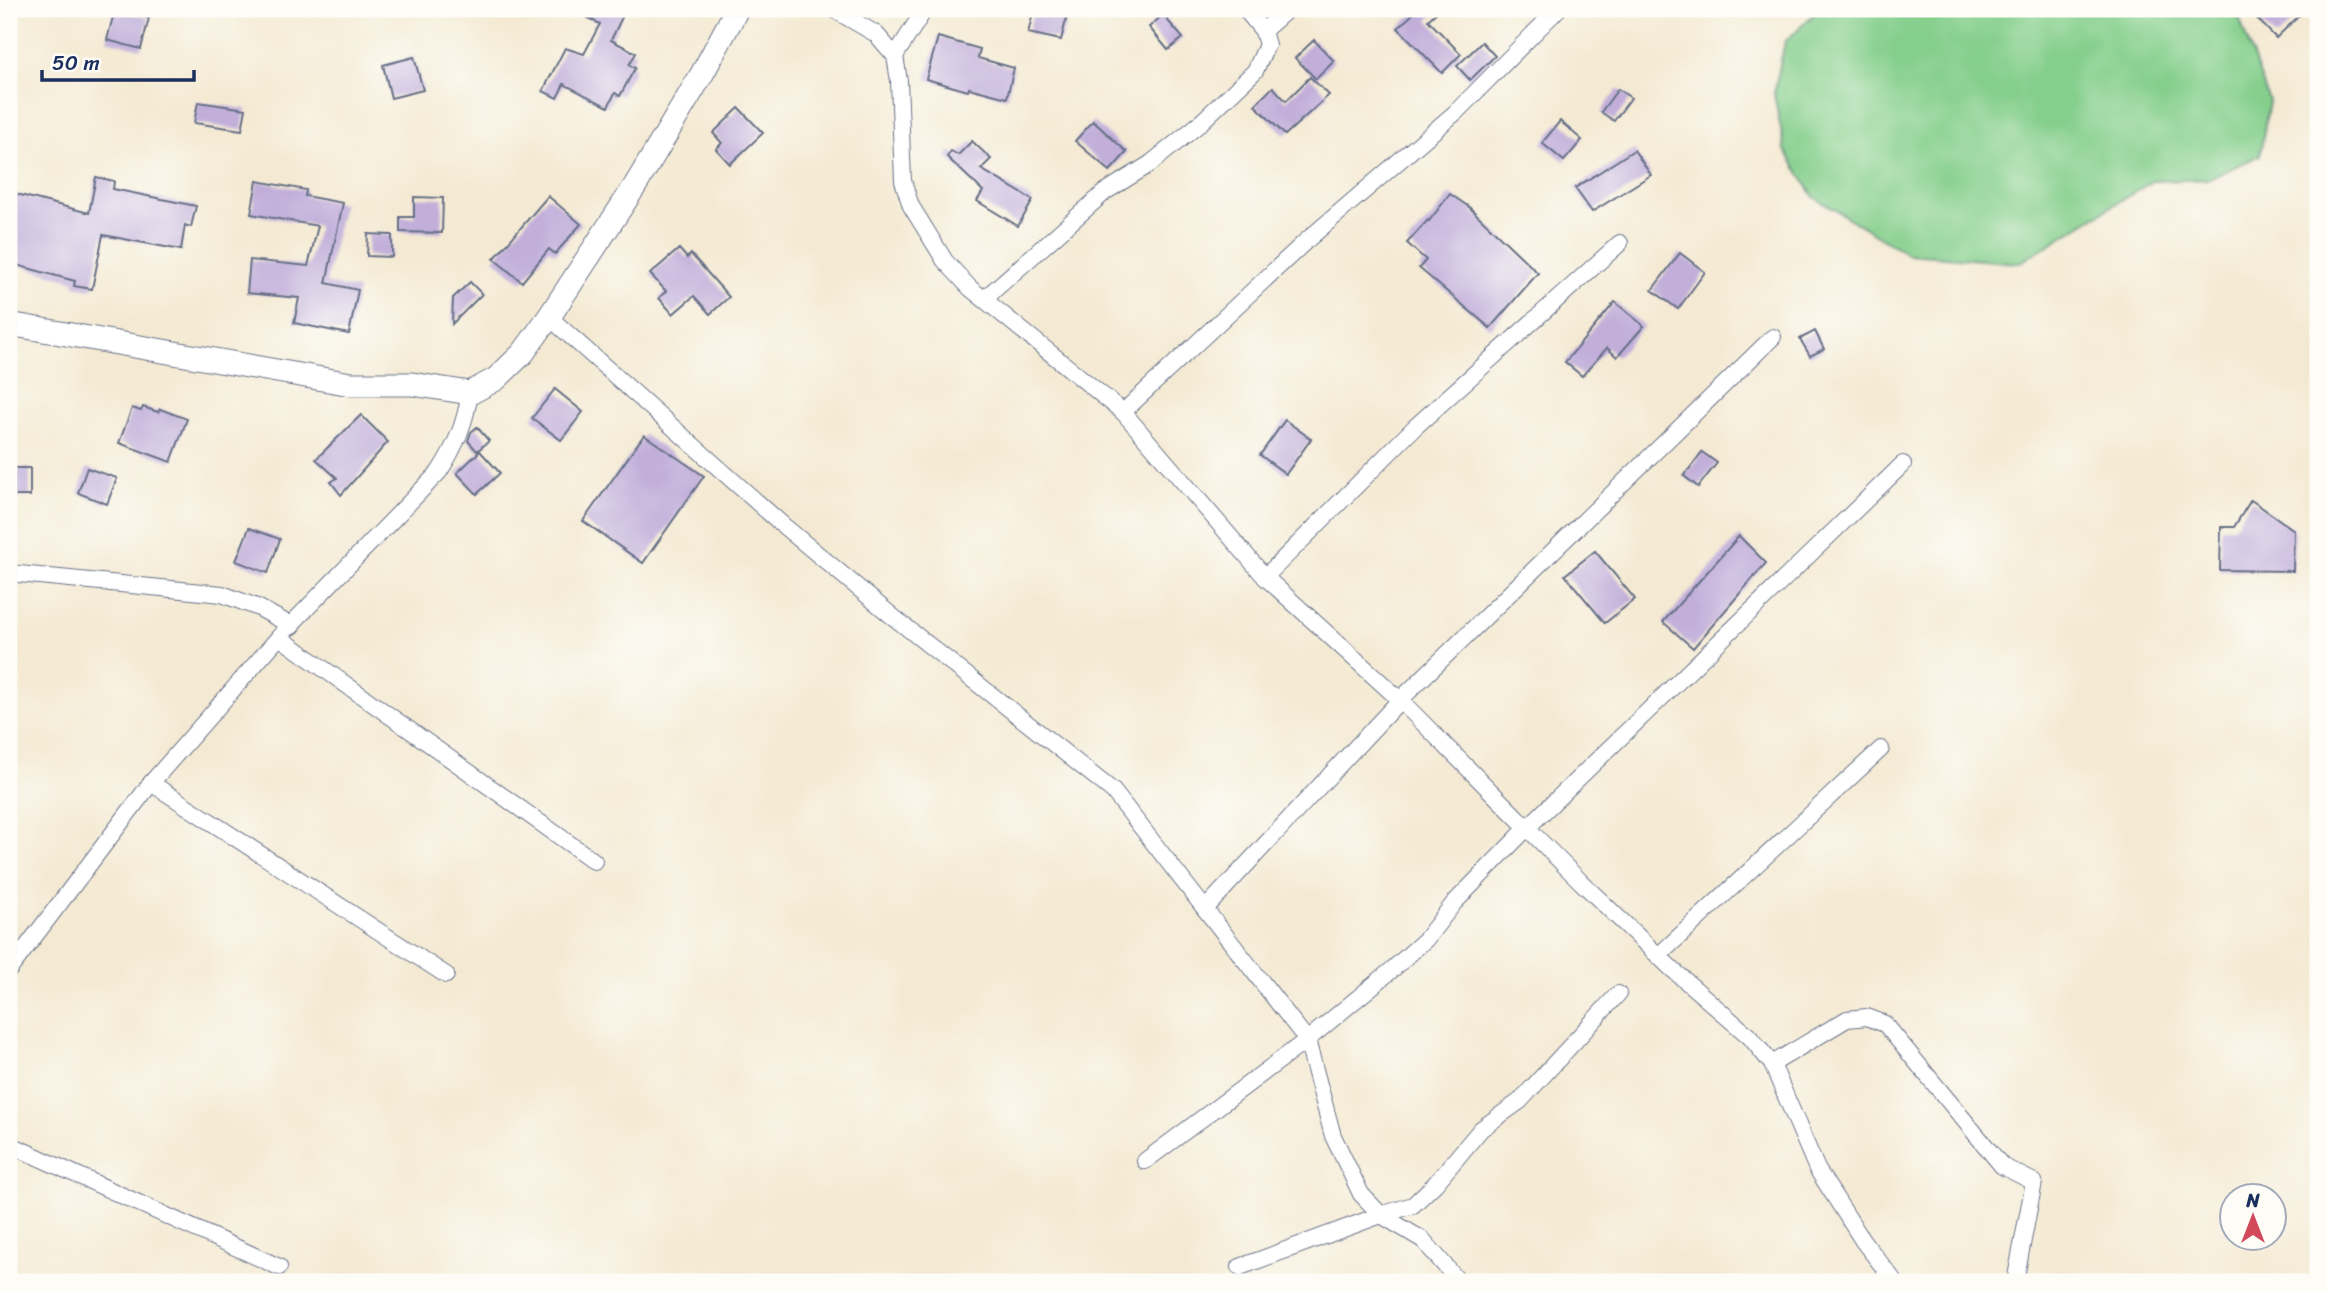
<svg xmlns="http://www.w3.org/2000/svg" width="2327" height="1291" font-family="Sriracha,sans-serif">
<rect width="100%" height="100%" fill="#fdfcf7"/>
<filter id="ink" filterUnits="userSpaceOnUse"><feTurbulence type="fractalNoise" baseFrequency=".0143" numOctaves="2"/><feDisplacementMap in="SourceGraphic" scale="14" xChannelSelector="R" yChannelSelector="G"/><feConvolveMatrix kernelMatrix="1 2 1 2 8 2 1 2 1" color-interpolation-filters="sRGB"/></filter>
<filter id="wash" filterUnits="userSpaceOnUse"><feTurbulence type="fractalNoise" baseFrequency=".00686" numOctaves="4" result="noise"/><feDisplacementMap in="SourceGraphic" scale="28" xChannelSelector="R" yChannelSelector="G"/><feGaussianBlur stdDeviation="1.57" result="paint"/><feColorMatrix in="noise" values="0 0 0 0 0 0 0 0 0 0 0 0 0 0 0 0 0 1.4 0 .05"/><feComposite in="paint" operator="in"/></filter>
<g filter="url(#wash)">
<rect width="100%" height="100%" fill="#f4ead3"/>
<polygon fill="#85cf8c" stroke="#507f75" stroke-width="2" points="1819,9 2236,9 2269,101 2260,155 2209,179 2153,181 2019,263 1908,254 1814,197 1785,150 1774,94 1785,42"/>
<g id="blocks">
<g fill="#c1afda">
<polygon points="115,9 149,18 141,49 107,40"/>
<polygon points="571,9 626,9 611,40 636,53 629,65 635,68 620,96 615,93 608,107 564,84 557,98 543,91 565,48 584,54 600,24"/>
<polygon points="1034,9 1069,9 1061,40 1028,33"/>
<polygon points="1418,9 1440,9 1428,20 1461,54 1442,73 1398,28"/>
<polygon points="2248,9 2306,9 2276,38"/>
<polygon points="1163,15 1183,38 1168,50 1149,27"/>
<polygon points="938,37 980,49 978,58 1014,68 1007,98 969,88 968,91 926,79"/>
<polygon points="1314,40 1334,61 1316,79 1295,58"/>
<polygon points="1482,42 1495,56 1470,80 1457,66"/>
<polygon points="414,57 423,90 391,98 383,65"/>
<polygon points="1310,77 1329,95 1285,135 1255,105 1273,87 1286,101"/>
<polygon points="1618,89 1631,98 1614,121 1601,112"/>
<polygon points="198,102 246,109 242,130 194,123"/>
<polygon points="739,108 763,133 730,164 716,149 722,143 713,133"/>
<polygon points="1093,121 1127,152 1110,171 1075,141"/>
<polygon points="1560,121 1582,140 1564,161 1542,143"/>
<polygon points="972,141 991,159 981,169 1033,200 1018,226 977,201 983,191 947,157 951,151 958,155"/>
<polygon points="1634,150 1651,175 1592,212 1575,188"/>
<polygon points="96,177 114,181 113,189 196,206 191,227 185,225 181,250 103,235 92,289 74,286 75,281 9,263 9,192 89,213"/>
<polygon points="257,181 306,190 305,196 343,203 326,283 358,290 349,334 294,323 299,298 247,293 250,260 308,266 318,226 251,214"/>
<polygon points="1450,194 1469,207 1538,273 1490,328 1419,268 1426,260 1407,243 1428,220 1429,221"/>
<polygon points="548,196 581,224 555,254 549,249 522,282 494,259"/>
<polygon points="414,197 443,198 442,233 400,232 400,217 414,217"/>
<polygon points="368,234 392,235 392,257 367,256"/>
<polygon points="679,249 687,258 691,254 729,297 710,314 694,296 673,314 659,298 666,291 650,274"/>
<polygon points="1680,253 1705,272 1678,309 1652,290"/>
<polygon points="470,282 482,294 452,324 453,298"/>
<polygon points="1615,302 1644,326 1617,357 1607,348 1582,376 1565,362"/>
<polygon points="1815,331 1824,349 1810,356 1800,339"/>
<polygon points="555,389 583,412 561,440 532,418"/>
<polygon points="143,407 158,412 160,409 187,419 171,462 119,443 132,408 141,411"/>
<polygon points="361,415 388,442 341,495 331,482 337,478 316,459"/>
<polygon points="1285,420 1311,439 1286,474 1260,455"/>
<polygon points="477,427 489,441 477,451 468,441 471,432"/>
<polygon points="644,435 704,476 643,563 583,521"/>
<polygon points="480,451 500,473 477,494 457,473"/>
<polygon points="1702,452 1717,463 1698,487 1684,476"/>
<rect x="14" y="468" width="16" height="28"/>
<polygon points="87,468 117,478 107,504 78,493"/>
<polygon points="2251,500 2294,530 2293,571 2220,570 2221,527 2234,527"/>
<polygon points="249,528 280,539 268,573 236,561"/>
<polygon points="1739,536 1766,563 1693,648 1663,622"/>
<polygon points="1595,551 1635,599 1605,623 1565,575"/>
</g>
</g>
</g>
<g filter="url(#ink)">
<use href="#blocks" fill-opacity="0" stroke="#677087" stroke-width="2"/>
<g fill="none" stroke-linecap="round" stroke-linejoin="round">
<g stroke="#677087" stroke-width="18">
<g id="street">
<polyline points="833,9 876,34 895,56 899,81 903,181 911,206 945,261 970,288 1123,412 1265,577 1400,700 1581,882 1672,969 1750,1037 1772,1064 1817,1169 1863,1241 1895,1282"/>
<polyline points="1263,31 1288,9"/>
<polyline points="895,56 925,9"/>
<polyline points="984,299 1105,192 1150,164 1198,125 1255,71 1267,45 1263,31 1245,9"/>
<polyline points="549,317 785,527 892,616 1113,791 1307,1040 1333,1136 1361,1194 1381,1215 1423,1240 1459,1282"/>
<polyline points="1123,412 1306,241 1456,112 1558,9"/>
<polyline points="9,573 222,594 259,608 292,626"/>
<polyline points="1265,577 1415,427 1620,243"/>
<polyline points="279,637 594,861"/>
<polyline points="151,783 446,975"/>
<polyline points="1205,909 1400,700 1773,337"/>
<polyline points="1658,956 1881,749"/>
<path d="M9,970l142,-187 128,-146 160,-165c17,-26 26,-49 31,-79"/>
<polyline points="1772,1064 1847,1019 1867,1017 1885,1024 2002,1166 2034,1182 2015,1282"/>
<polyline points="9,1144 279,1267"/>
<polyline points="1145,1161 1307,1040 1393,969 1426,939 1454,903 1527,828 1903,464"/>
<polyline points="1240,1267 1381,1215 1413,1205 1435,1184 1481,1129 1520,1101 1618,994"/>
</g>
</g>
<g stroke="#677087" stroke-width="25">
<polyline id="secondary" points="9,324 351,384 412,384 470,393 496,379 523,353 549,317 635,186 702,74 737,9"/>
</g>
<use href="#street" stroke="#fff" stroke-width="16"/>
<use href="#secondary" stroke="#fff" stroke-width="23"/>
</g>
</g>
<rect width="2327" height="1291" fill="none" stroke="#fdfcf7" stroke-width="35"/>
<g transform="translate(2253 1217)"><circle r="33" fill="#fdfcf7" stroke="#a3aaba" stroke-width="2"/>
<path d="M0-5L12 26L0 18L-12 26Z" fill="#d1495b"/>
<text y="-10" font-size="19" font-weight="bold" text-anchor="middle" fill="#1b2f5e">N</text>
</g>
<path d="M42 70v10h152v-10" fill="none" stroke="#1b2f5e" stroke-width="3.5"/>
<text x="52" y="70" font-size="21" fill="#1b2f5e" stroke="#fdfcf7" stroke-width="5" paint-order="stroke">50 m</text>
</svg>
